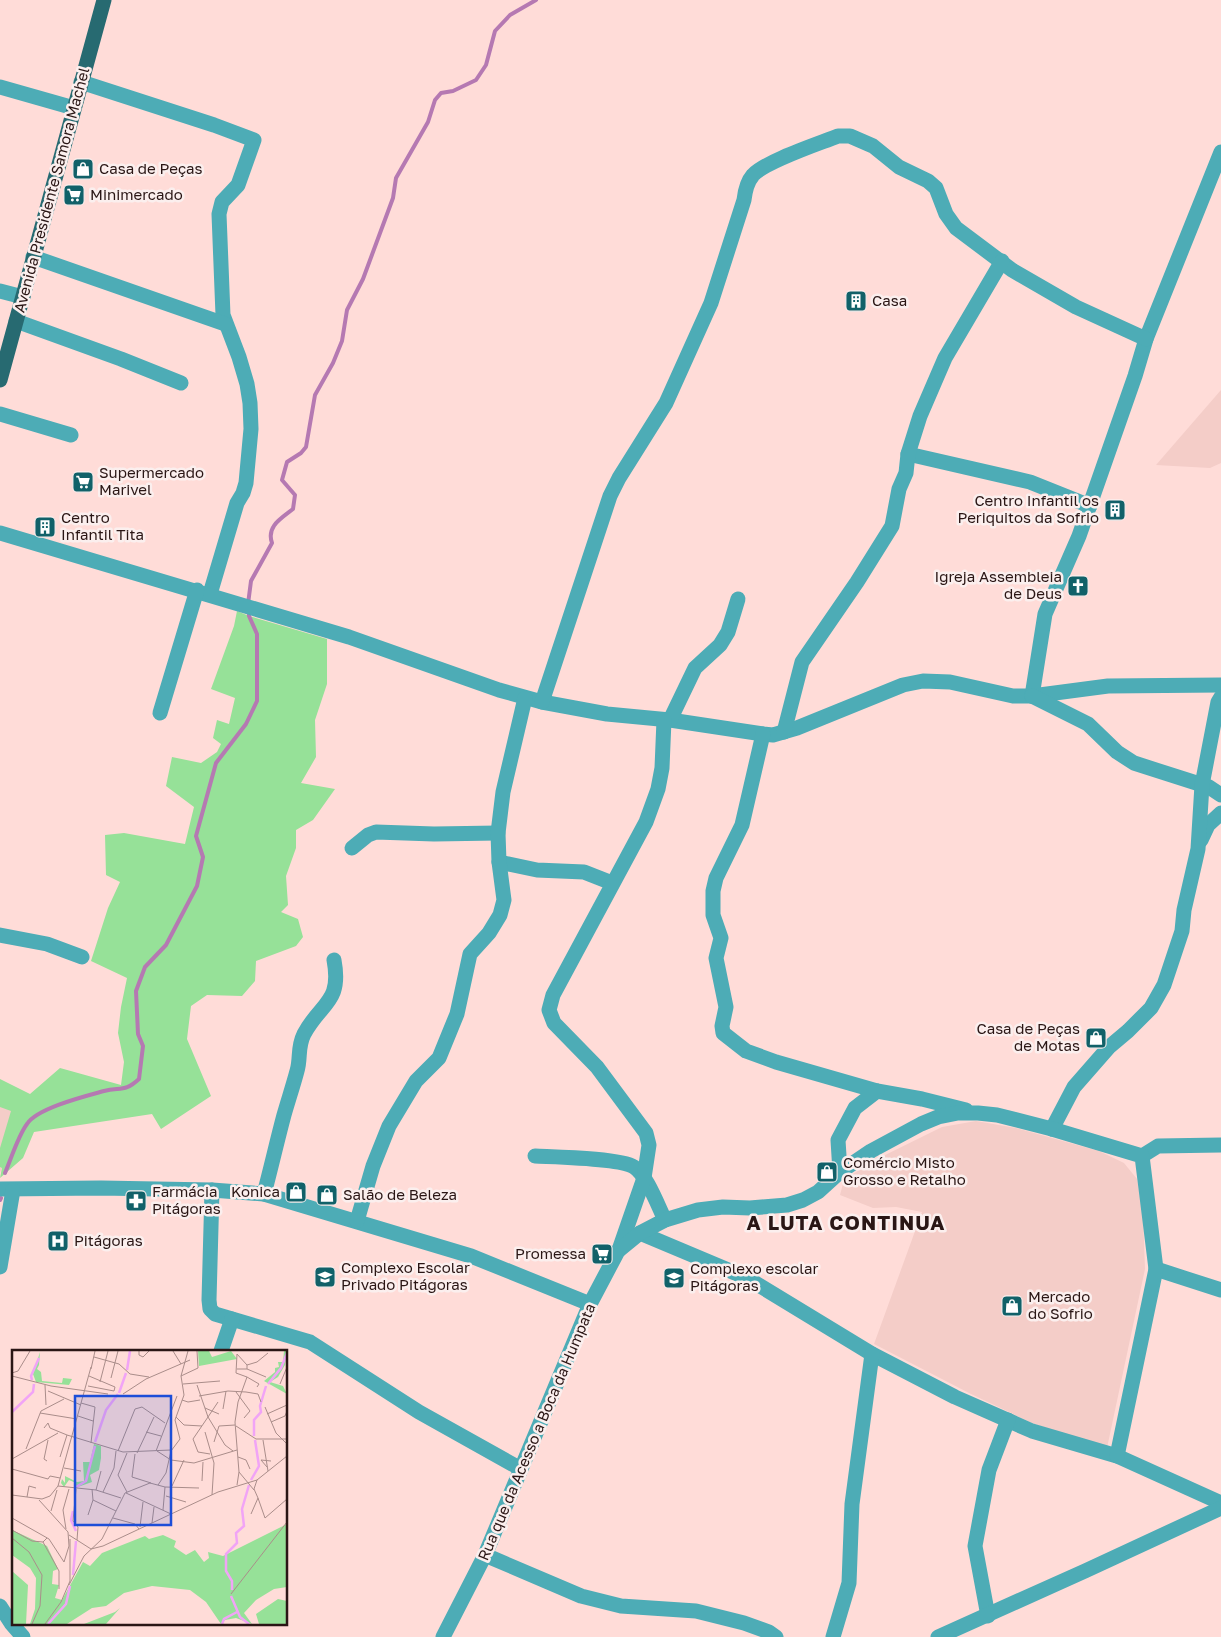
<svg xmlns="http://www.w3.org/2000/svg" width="1221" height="1637" font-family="'Golos Text',sans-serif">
<rect width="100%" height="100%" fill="#ffdcd8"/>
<g fill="#f4cdc8">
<polygon points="1221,390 1221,463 1210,468 1156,465"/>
<polygon points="0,1098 25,1107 0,1173"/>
<polygon points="976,1121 1016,1128 1099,1151 1124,1163 1137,1179 1143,1215 1145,1269 1107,1448 1032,1423 971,1394 874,1344 922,1212 896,1207 873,1208 840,1195 844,1180 873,1161 942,1127"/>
</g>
<polygon fill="#96e198" points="237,611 249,616 327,639 327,684 315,720 316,757 301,783 335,789 313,820 296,830 296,848 286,876 288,905 281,912 298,919 303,937 296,946 256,961 255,981 242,996 207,995 191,1006 187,1039 211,1096 161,1129 152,1114 34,1132 23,1158 0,1178 2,1168 0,1167 0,1148 11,1111 0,1107 0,1079 30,1094 60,1068 121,1085 124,1062 118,1033 121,1007 127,978 91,961 108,908 120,882 106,875 105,835 124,833 185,844 194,807 166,786 172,757 201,763 217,752 221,744 213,738 217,720 229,724 235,698 211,689 234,626"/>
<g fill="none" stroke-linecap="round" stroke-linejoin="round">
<g stroke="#b579b2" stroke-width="4">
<path d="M248,604l3,-23 21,-38c-6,-17 10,-25 21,-34l2,-14 -13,-15 5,-18 14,-9 5,-6 9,-52 18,-32 9,-22 5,-31 16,-31 30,-81 3,-20 32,-56 7,-22 6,-7 12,-2 23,-11 10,-15 9,-34 15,-16 26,-15"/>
<path d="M5,1173c6,-14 13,-37 22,-49 10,-16 59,-28 77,-33 17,-4 21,1 35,-12l4,-33 -5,-12 -2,-43 9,-24 21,-22 31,-59 6,-29 -7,-21 20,-73 30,-39 11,-23v-67l-8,-18v-5"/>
<polyline points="0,1200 1,1198"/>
</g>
<g stroke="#4dacb6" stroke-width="15">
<polyline points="81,82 214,125 254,140 238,185 222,202 219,214 223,315 239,357 247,384 250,403 251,429 246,483 243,493 237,503 210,594"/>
<polyline points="0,87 74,108"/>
<polyline points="33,257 225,324"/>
<polyline points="0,291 23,297"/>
<polyline points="16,321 121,359 181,383"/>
<polyline points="0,414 71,435"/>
<polyline points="908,454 1030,482 1090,506"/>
<polyline points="0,533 349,637 499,690 542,702 607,714 670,720 763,734 773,735 797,728 903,685 923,681 950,682 1013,696 1032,696 1108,686 1221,685"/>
<polyline points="1032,696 1045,614 1079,536 1135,376 1146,339 1221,152"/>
<polyline points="1032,696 1088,724 1117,752 1134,763 1209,787 1221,795"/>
<path d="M542,702l68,-206 9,-18 47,-75 45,-100 33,-103c1,-9 3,-18 9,-25 13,-14 65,-31 85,-39h12l23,10 26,21 29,14 8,7 10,26 10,14 56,42 64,37 70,32"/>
<polyline points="160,713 197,590"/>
<polyline points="670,720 695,668 720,645 728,632 738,599"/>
<polyline points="784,732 802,662 857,582 892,526 899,489 906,473 908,454 920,416 945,358 1002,261"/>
<polyline points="763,734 742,825 716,878 713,891 713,915 721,938 716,958 726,1007 722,1026 723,1033 746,1051 776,1062 877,1091 922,1099 966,1110"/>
<polyline points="1201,840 1208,825 1221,813"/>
<polyline points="352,848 368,835 376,832 434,834 498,833"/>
<polyline points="499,862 537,870 584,872 612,883"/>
<polyline points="0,935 47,944 82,957"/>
<polyline points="1052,1129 1074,1087 1109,1047 1128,1031 1151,1008 1164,985 1182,931 1184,910 1198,849 1202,785 1218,702 1221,697"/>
<path d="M535,1156c19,1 85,2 99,11 13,8 24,39 31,53"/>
<polyline points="1142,1156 1158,1146 1221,1145"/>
<polyline points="840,1172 838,1140 855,1108 877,1091"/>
<polyline points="0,1189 101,1188 212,1190 264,1194 471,1256 590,1304"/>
<polyline points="212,1190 209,1300 210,1309 215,1314 310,1342 419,1412 521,1469"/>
<path d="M264,1194c7,-26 13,-53 20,-79 4,-14 9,-29 13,-44 4,-13 0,-23 7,-37 17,-32 38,-31 30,-74"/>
<polyline points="357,1221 373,1166 389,1126 416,1081 439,1058 457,1014 470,954 489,933 500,915 504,900 499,862 498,833 503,792 525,698"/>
<polyline points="640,1233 747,1278 872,1354 955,1397 1032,1431 1117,1456 1221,1503"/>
<polyline points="619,1250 644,1178 649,1145 646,1133 597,1067 554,1023 549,1010 553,995 646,822 658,789 662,768 664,720"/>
<polyline points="0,1267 13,1190"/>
<polyline points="1156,1269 1221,1290"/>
<polyline points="221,1351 232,1319"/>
<polyline points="485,1555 581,1596 621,1606 696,1611 744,1623 769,1632 776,1637"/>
<polyline points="0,1606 11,1623 23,1637"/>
<polyline points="988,1616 975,1546 989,1470 1008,1420"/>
<polyline points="443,1637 485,1555 590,1304 618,1251 640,1233 665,1220 698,1210 723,1207 750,1208 787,1205 803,1200 818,1192 840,1172 871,1151 921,1124 938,1117 958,1113 978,1113 997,1115 1052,1129 1142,1156 1156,1269 1117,1456"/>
<polyline points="833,1637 849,1583 852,1504 872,1354"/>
<polyline points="938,1637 1085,1571 1221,1508"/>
</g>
<polyline stroke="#276a71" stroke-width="15" points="0,380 104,0"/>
</g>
<defs>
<g id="shop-square" transform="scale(1.125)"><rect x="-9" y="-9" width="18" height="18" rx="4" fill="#116169" stroke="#fbefee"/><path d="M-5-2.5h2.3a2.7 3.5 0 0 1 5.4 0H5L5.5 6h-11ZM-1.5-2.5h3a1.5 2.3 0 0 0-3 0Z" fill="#fff"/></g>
<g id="supermarket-square" transform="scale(1.125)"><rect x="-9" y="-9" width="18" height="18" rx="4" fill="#116169" stroke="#fbefee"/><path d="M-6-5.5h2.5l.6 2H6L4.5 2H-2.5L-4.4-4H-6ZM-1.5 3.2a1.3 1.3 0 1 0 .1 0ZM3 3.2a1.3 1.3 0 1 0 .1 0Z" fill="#fff"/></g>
<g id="building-square" transform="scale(1.125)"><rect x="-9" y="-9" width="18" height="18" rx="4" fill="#116169" stroke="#fbefee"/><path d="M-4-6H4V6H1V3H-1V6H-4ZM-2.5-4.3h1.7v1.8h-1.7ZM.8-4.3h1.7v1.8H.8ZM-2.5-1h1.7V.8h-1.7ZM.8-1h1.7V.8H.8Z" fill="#fff"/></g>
<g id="church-square" transform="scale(1.125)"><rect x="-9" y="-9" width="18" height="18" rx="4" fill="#116169" stroke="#fbefee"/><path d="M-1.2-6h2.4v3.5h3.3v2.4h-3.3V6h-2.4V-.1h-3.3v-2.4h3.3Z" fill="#fff"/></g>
<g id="pharmacy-square" transform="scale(1.125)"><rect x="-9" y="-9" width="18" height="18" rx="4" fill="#116169" stroke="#fbefee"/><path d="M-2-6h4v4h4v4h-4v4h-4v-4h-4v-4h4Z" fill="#fff"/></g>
<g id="hospital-square" transform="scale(1.125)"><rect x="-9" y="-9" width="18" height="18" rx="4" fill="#116169" stroke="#fbefee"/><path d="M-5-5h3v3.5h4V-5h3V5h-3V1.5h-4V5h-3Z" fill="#fff"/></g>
<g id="school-square" transform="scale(1.125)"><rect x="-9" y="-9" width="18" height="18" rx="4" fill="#116169" stroke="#fbefee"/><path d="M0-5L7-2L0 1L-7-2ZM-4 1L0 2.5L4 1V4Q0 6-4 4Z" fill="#fff"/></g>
</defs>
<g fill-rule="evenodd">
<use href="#shop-square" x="83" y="169"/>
<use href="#supermarket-square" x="74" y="195"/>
<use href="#building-square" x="856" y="301"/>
<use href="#supermarket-square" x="83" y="482"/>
<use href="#building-square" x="1115" y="510"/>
<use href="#building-square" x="45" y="527"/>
<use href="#church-square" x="1078" y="586"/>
<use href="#shop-square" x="1096" y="1038"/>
<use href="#shop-square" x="827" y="1172"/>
<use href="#shop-square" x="296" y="1192"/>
<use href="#shop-square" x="327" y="1195"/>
<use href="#pharmacy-square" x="136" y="1201"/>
<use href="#hospital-square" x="58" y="1241"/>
<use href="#supermarket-square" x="602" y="1254"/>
<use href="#school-square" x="325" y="1277"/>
<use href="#school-square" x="674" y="1278"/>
<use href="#shop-square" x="1012" y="1306"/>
</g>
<g text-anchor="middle" stroke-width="5" stroke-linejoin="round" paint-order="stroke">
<g font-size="15" fill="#2a1615" stroke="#fbefee" text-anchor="start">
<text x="99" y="174">Casa de Peças</text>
<text x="90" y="200">Minimercado</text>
<text x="872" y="306">Casa</text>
<text x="99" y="478">Supermercado<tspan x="99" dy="17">Marivel</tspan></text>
<text x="1099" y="506" text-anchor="end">Centro Infantil os<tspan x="1099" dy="17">Periquitos da Sofrio</tspan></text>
<text x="61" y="523">Centro<tspan x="61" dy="17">Infantil Tita</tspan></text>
<text x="1062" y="582" text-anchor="end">Igreja Assembleia<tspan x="1062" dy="17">de Deus</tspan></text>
<text x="1080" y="1034" text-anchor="end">Casa de Peças<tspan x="1080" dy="17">de Motas</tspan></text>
<text x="843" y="1168">Comércio Misto<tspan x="843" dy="17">Grosso e Retalho</tspan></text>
<text x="152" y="1197">Farmácia<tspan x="152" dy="17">Pitágoras</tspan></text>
<text x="280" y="1197" text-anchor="end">Konica</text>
<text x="343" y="1200">Salão de Beleza</text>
<text x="74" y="1246">Pitágoras</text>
<text x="586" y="1259" text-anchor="end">Promessa</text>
<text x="341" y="1273">Complexo Escolar<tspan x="341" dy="17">Privado Pitágoras</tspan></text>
<text x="690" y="1274">Complexo escolar<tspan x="690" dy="17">Pitágoras</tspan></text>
<text x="1028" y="1302">Mercado<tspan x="1028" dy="17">do Sofrio</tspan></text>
</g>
<g font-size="15" fill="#2a1615" stroke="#fbefee">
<text transform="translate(52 190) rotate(-75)" y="5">Avenida Presidente Samora Machel</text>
<text transform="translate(537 1432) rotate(-67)" y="5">Rua que da Acesso a Boca da Humpata</text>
</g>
<g font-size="20" font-weight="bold" letter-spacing="1" fill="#2a1615" stroke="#fbefee">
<text x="846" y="1230">A LUTA CONTINUA</text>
</g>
</g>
<g transform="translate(12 1350)">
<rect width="275" height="275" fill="#ffdcd8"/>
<path d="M186,1h11l3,6 19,-6 6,8 -38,7zM272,1h3l-2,14 -7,12 -8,5 13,4 4,8 -23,-13 11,-9v-4l4,-1 -1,-5h5zM28,2l-1,13 -2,4 4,3 1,9 20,2 1,-5 9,1 -3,6 -33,-3 -3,-8zM82,94l7,2v12l-2,12 -9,5 2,7 -17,6 1,-5 -7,-3 -5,7 -3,-4 1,-4 3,4v-7l12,6 7,-1 -1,-19h7zM275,174v63l-13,2 -18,11 -12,13 8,11 -16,-6 -11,2 -4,4 -15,-22 -16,-12 -38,-4 -28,7 -18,13 -14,2 -25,16h-37l5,-15 1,-31 -6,-10 -18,-13v-25l35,16 11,23 -5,2 -1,13 7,1 -4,13 7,2 21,-38 7,4 12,-13 43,-17 4,3 14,-4 13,6 -2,6 12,8 9,-5 9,12 5,-4 -1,-6 15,4zM0,221l16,14 -2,39h-14zM266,249l9,2v23h-28l-3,-10zM108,258l-14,16h-22l31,-12z" fill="#96e198"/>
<path fill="none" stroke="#f1a4f6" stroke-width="2.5" d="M115,20l3,-19M20,30l-1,-4 8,-18M256,34l13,-16 6,-15M107,43l7,-20M0,62l21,-20 1,-8M242,86v-16l7,-8 -1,-6 6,-20M83,92l11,-32 12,-16M239,130l8,-14 -4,-26M64,137l10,-6 9,-35M61,161l-2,9 5,11M61,225l3,-34M220,240v-9l-6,-10v-17l11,-11 -1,-10 8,-7 -2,-17 7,-24M219,246l9,21 9,7M36,274l18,-20 4,-18M210,274l2,-5 13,-7"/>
<path fill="none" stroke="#aa8d8a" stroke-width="1" d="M127,1v4l4,2 6,-6M161,1l8,13M82,7l25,7 11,10 19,3M79,19l4,-18M225,19h10v-4l10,-3 11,-9M235,19l19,8M0,23l6,-2 12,-20M0,26l39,10 57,8M169,26l17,-8 -1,-17M235,27l12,7 -2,3M99,28l7,-27M88,32l8,-31M171,34l37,-3M268,34l7,-17M33,35l1,20M76,36l26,5 1,-4 -26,-11M36,41l33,14M224,42l14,19 -6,7M111,44l23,-15 44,-19M187,46l29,-5 18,1 12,2 3,8M170,50l6,2 12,-2M206,52l-10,15 17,28 8,6M69,53l14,4 -4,36M253,57l11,26 11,11M193,58l14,6M211,59l3,-18M28,63l37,6M255,64l20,-9M66,66l15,5M164,67l8,8 18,1M259,72l14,-6 2,-5M224,76l20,13h31M32,78l4,-5 2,5 17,7 56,17 48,-2M134,82l15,4M193,82l9,31 -2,32M168,89l-5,-19 9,-25 -3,-19 7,-25M181,89l15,-22 -11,-32M181,89l5,13 12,2M251,90l5,31M202,92l5,-16 16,-1M14,99l15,-38 23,-12M106,101l17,-42 7,-2 23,16M144,101l21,-55M145,101l14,9 23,3 43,-13M115,103l-9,22 9,17M125,103l17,-36M123,104l-3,23 19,6M48,107l7,-22M226,107l8,3 4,9M0,109l46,-26M35,111l-3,-2 4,-19M255,117l-6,-7 10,1M52,118l17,3M0,119l36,10 2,-3 10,2M227,122l15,18M190,131l1,-19M146,135l8,-12 5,-22 9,-12M225,135l2,-13 -4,-50 3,-20 9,-25 -11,-4 1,-19 10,11M46,136l38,4 25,8M160,136l12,-26M153,137l34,1M64,139l-3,32 5,6 -1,13M84,140l5,-19M91,142l11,-24 2,-17M113,143l25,-10 15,4 -2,23M114,143l45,21M0,145l30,4 8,-3 8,-10 33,-119M154,146l20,6M15,147l2,-11 7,2M246,148l7,20 22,-19M81,150l23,11M39,161l6,-21M239,164l7,-16 -4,-9 3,-9M76,165l5,-15 -1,-11M0,168l37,21 15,23 5,-16 -1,-14 -29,-32M101,168l22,6 4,5M140,173l2,-16M128,177l3,-25M54,179l-3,-19 6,-21M0,180l20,11 11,1 4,-4M57,185l22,14 12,-3 115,-54 39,-12 30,-24M0,188l17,14 13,23 -2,31 -8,18M31,192l16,29v18M57,235l15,-29 18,-17 23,-46M219,244l56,-72M33,274l16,-22 9,-21v-42"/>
<path fill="#1d4ed8" fill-opacity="0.15" stroke="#1d4ed8" stroke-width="2.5" d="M63,46h96v129h-96z"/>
<rect width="275" height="275" fill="none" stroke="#2a1615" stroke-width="2.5"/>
</g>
</svg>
